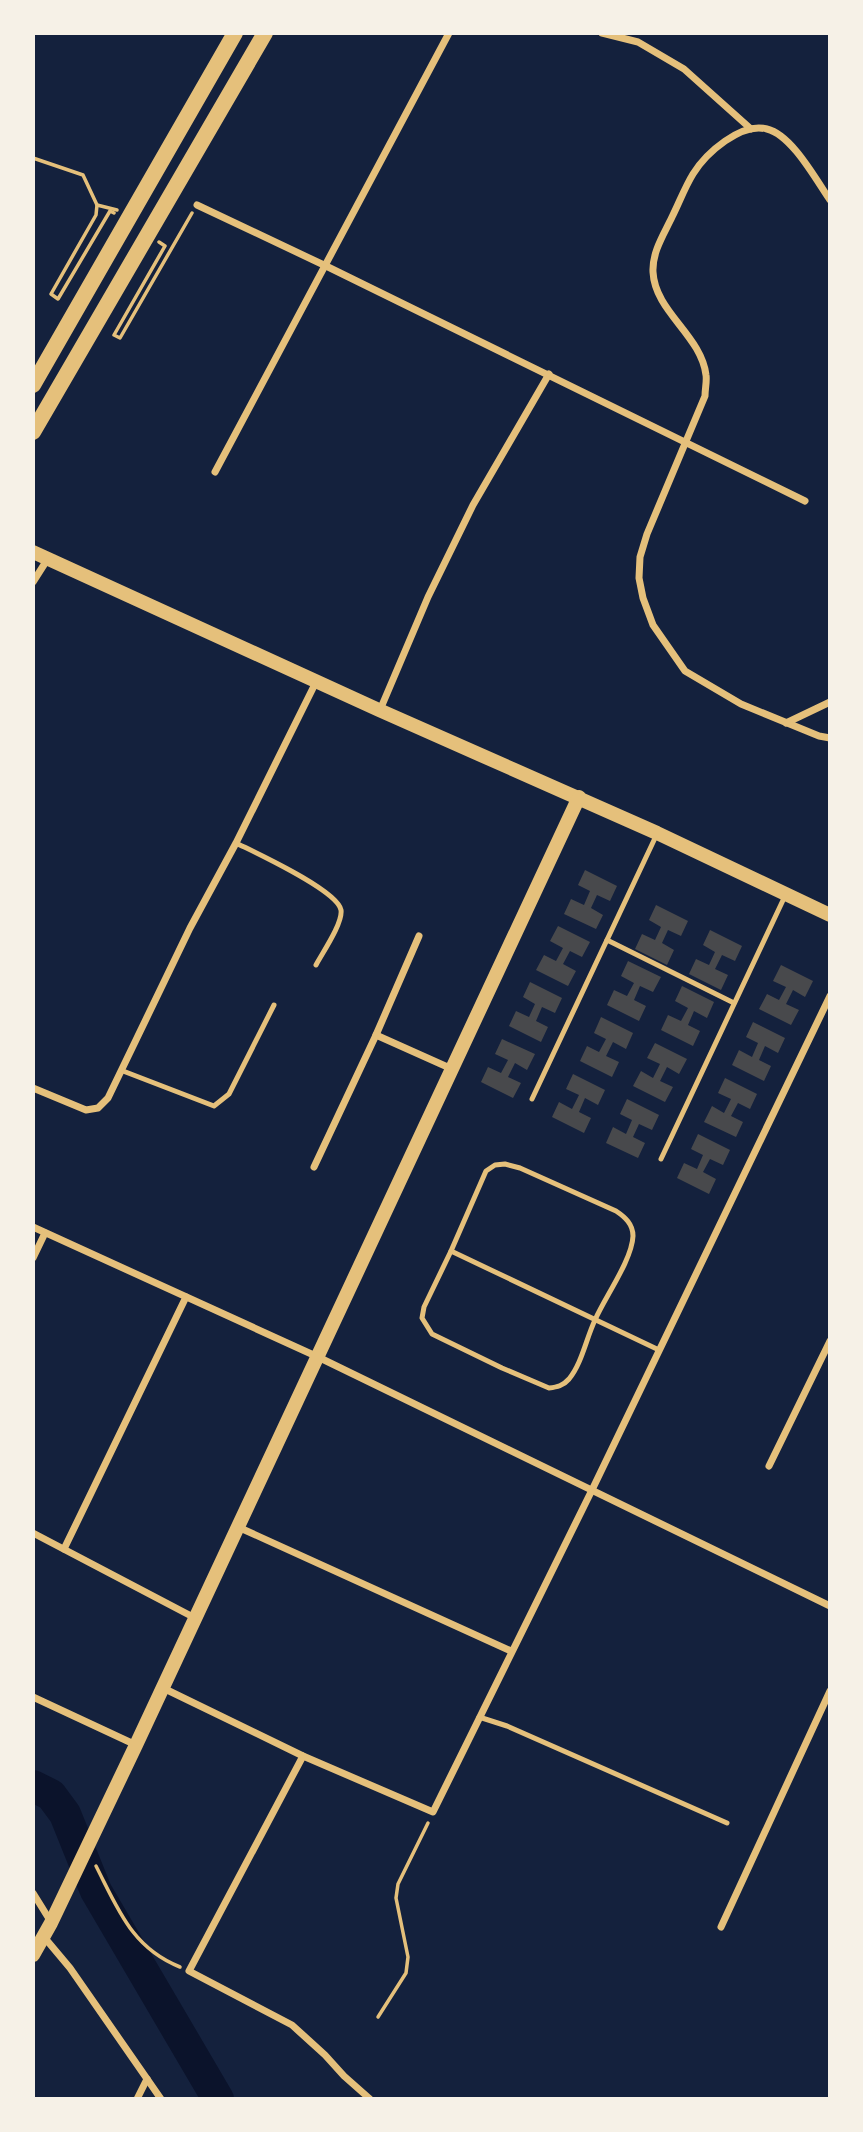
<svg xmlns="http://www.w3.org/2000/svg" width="863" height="2132" font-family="Barlow,sans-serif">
<rect width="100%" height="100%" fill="#14213d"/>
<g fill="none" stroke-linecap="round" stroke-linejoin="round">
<polyline stroke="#0b132b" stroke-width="32" points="33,1786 51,1795 65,1814 96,1891 218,2099"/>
</g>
<g fill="#48494c">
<polygon points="585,870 617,886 610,901 597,895 591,908 603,915 596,929 564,914 571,899 584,905 590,891 578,885"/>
<polygon points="656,905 688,921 681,936 668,930 662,943 674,950 667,965 635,949 642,934 655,940 661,927 649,920"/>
<polygon points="558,926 590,942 582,957 570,951 563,964 576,971 568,986 536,970 544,955 556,961 563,948 550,941"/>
<polygon points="710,930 742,946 735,961 722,955 715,969 728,975 721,990 689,974 696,959 709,965 715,952 703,945"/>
<polygon points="628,961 661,977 653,992 640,986 634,1000 646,1006 639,1021 607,1005 614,990 627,996 634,983 621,976"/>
<polygon points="781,965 813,981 805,997 793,990 786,1004 799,1010 791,1025 759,1009 767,994 779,1000 786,987 773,981"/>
<polygon points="530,982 562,998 555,1013 542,1007 536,1021 548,1027 541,1042 509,1026 516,1011 529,1017 535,1004 523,997"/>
<polygon points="682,986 714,1002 707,1018 694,1011 688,1025 700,1031 693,1046 661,1030 668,1015 681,1021 688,1008 675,1001"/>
<polygon points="601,1017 633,1033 626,1049 613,1042 606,1056 619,1062 612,1077 580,1061 587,1046 599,1052 606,1039 594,1033"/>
<polygon points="753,1022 785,1038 778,1053 765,1046 759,1060 771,1066 764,1081 732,1065 739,1050 752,1057 758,1043 746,1037"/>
<polygon points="502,1039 535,1054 527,1070 515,1063 508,1077 521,1083 513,1098 481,1082 488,1067 501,1073 508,1060 495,1054"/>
<polygon points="655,1043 687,1059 679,1074 667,1067 660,1081 673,1087 665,1102 633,1086 641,1071 653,1078 660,1064 647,1058"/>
<polygon points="573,1074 605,1090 598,1105 585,1098 579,1112 591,1118 584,1133 552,1117 559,1102 572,1109 579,1095 566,1089"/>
<polygon points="725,1078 757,1094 750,1109 738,1103 731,1116 743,1122 736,1137 704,1122 712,1106 724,1113 731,1099 718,1093"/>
<polygon points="627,1099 659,1115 652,1130 639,1124 633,1137 645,1143 638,1158 606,1143 613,1127 626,1134 632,1120 620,1114"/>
<polygon points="698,1134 730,1150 723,1165 710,1159 703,1172 716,1179 709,1194 677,1178 684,1163 697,1169 703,1155 691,1149"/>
</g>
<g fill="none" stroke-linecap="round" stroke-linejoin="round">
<g stroke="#e5c07b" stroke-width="3.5">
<polyline points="33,158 83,175 97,205 117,210"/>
<polyline points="97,205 96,215 51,294 58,299 110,211 114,213"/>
<polyline points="159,242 165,246 114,335 120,338 192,213"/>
<path d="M96,1866c22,43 36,82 84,101"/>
<polyline points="378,2017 406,1973 408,1957 396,1898 398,1884 428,1823"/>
</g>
<g stroke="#e5c07b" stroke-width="5">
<path d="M236,843c20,10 101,47 105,67 2,13 -18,42 -25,55"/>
<polyline points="607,940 734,1003"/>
<polyline points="123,1071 214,1106 229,1094 274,1005"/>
<polyline points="532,1099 656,836"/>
<polyline points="661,1159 785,896"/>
<path d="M505,1164l15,4 96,43c9,6 17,13 17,25 -1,24 -28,61 -38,84 -9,19 -13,43 -26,59 -6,7 -12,8 -20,9l-47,-20 -70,-34 -10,-16 2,-11 27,-56 35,-80 9,-6z"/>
<polyline points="451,1251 659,1350"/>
<polyline points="479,1717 507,1726 727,1823"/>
</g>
<g stroke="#e5c07b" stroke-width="7">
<polyline points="602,33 638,42 684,69 751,129"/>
<path d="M830,200c-14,-20 -38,-65 -63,-71 -26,-7 -61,24 -74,45 -8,13 -14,29 -21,43 -8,17 -20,35 -19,55 2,40 48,63 53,103 1,6 -1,14 -1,21l-58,138 -7,23 -1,21 4,20 10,27 32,46 56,33 78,32 11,2"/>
<polyline points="197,205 326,266 805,501"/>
<polyline points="215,472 449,33"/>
<polyline points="33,582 47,560"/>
<polyline points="380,710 428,597 473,505 549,374"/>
<polyline points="786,723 830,702"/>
<polyline points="376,1035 419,936"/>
<polyline points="33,1088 86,1110 98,1108 108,1098 190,928 236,843 316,682"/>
<polyline points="314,1167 376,1035 452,1069"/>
<polyline points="33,1227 318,1357 830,1606"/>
<polyline points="33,1258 45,1233"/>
<polyline points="769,1466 830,1341"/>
<polyline points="238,1527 511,1651"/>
<polyline points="33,1533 195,1618"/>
<polyline points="64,1549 186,1297"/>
<polyline points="163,1688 303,1756 433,1812 592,1490 830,996"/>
<polyline points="33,1697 136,1745"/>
<polyline points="303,1756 189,1971 292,2025 325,2055 344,2076 370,2099"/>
<polyline points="33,1893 51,1922"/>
<polyline points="721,1927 830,1691"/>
<polyline points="44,1937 70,1968 161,2099"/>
<polyline points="137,2099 147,2079"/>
</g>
<g stroke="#e5c07b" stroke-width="14">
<polyline points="33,552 379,710 657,833 830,915"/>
<polyline points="33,1955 51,1923 136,1745 579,797"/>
</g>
<g stroke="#e5c07b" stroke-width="16">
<polyline points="33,385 235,33"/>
<polyline points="33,432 265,33"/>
</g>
</g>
<rect width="863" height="2132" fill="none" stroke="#f6f1e7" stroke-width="70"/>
</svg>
